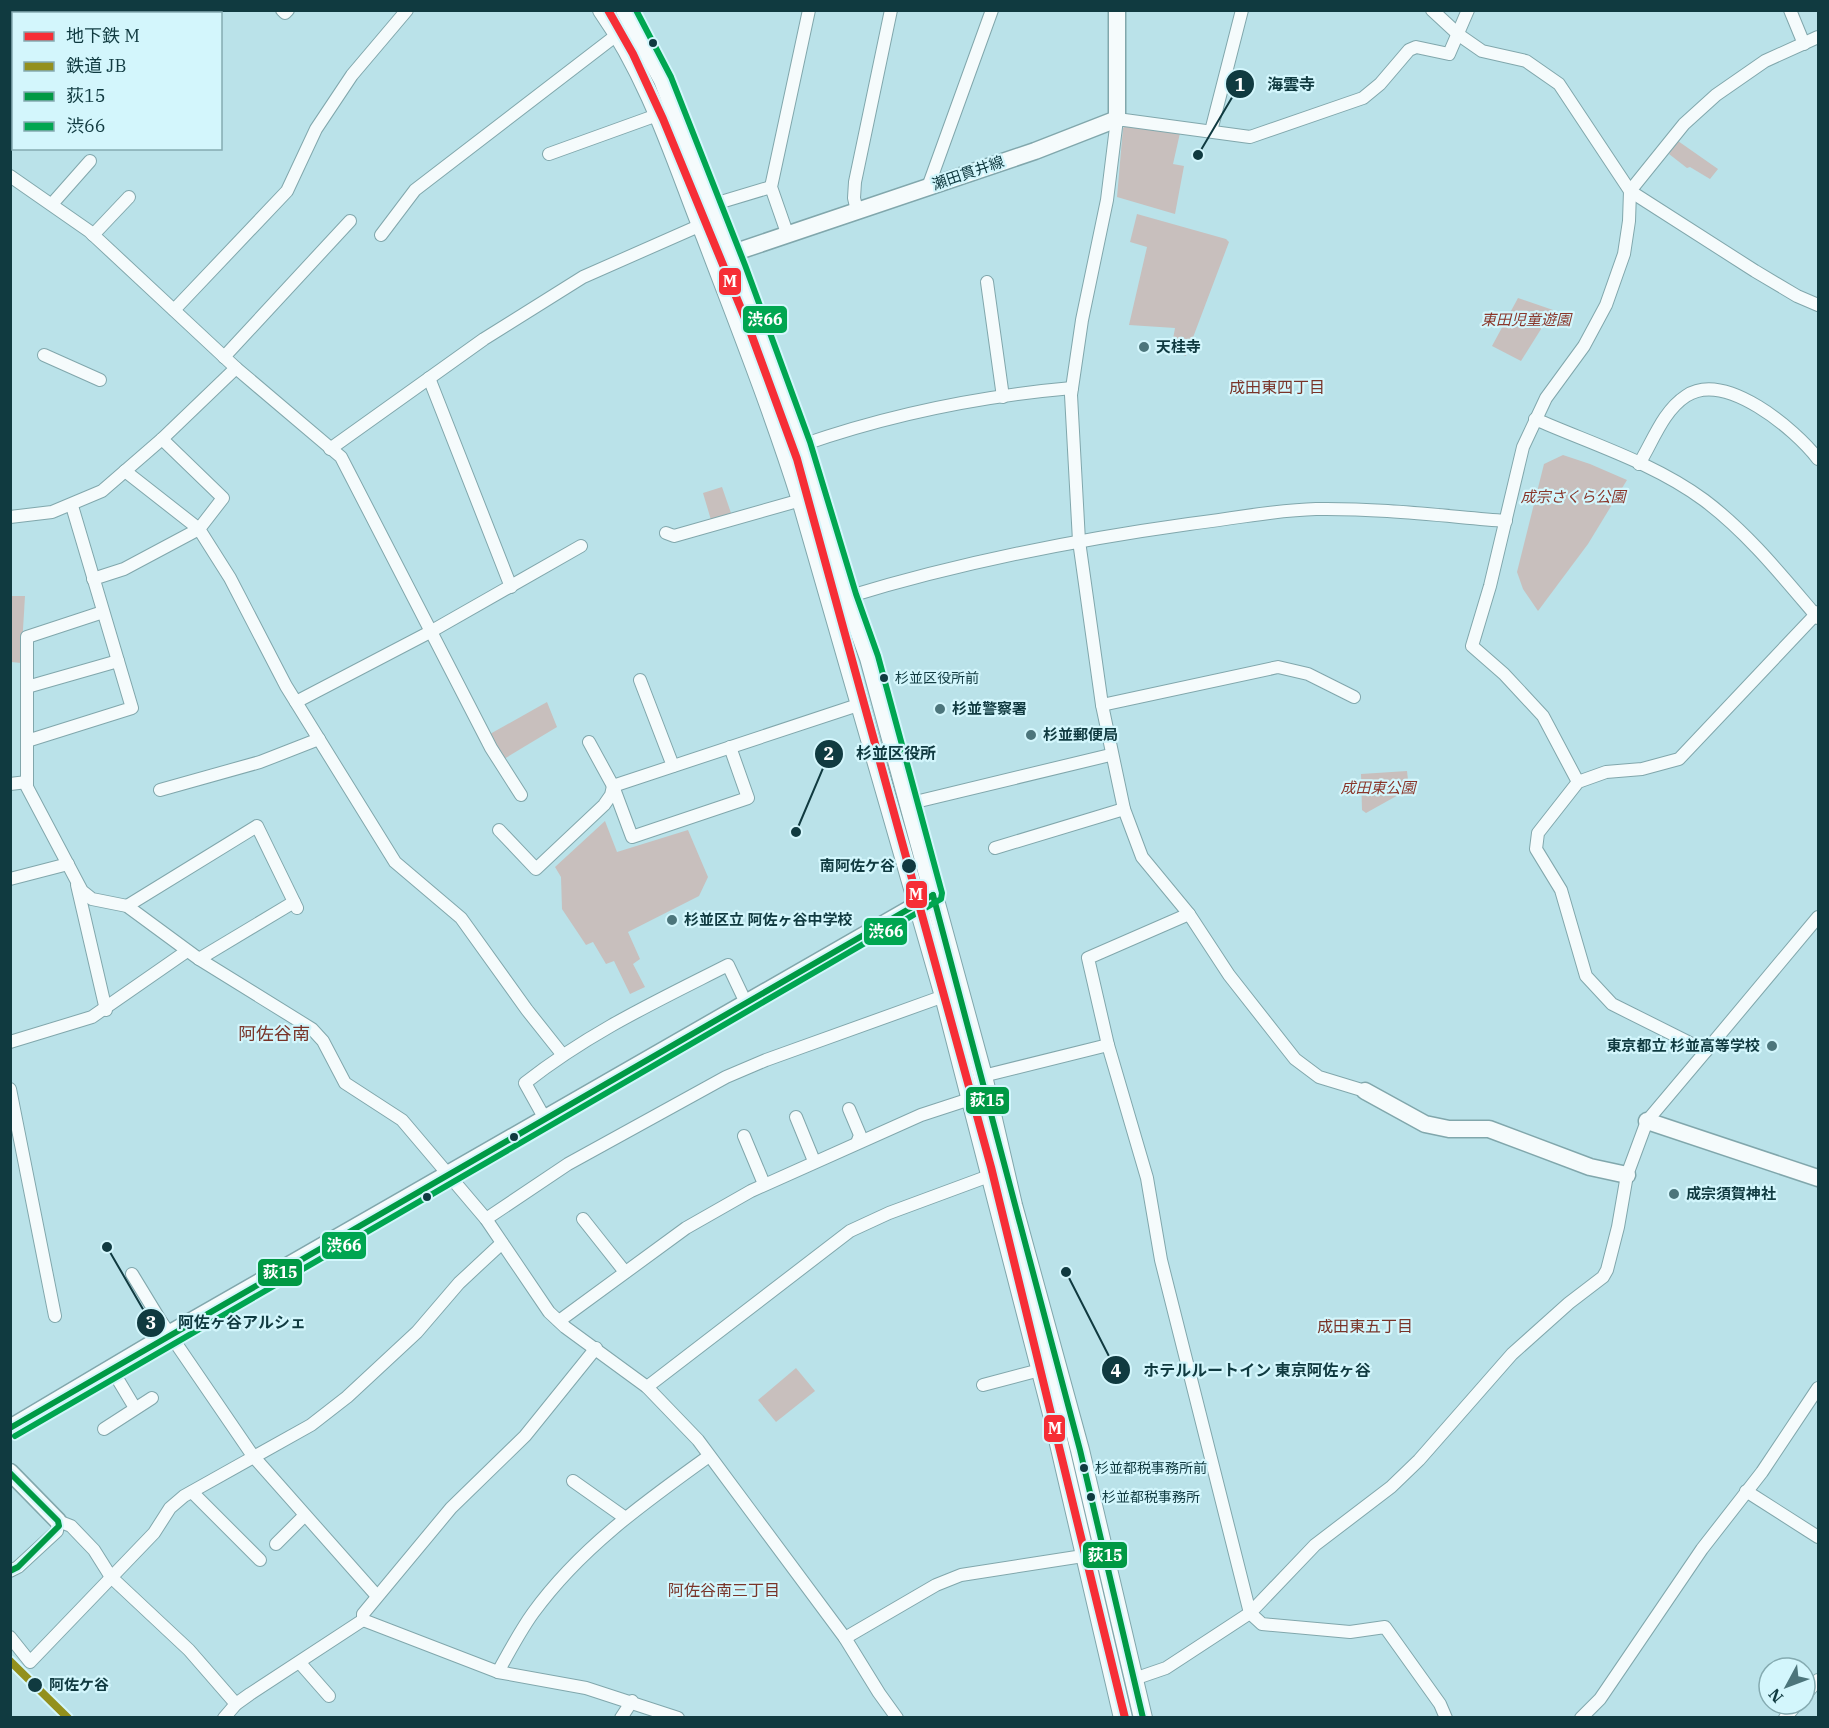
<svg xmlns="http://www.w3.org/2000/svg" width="1829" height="1728" font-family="'IBM Plex Serif','Noto Sans JP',serif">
<rect width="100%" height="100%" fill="#bae2e9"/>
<g fill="#c8bfbd">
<polygon points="1128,124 1180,133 1173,164 1184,166 1175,214 1117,197 1123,128"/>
<polygon points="1678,141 1718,169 1710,179 1690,167 1687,168 1669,154"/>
<polygon points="1137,214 1226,239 1229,242 1186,356 1171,350 1175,328 1129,325 1147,247 1130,242"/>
<polygon points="1518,298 1553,310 1521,361 1492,346"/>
<polygon points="1563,455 1590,464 1627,480 1588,544 1538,611 1523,589 1517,572 1544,464"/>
<polygon points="722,487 731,513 711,520 703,493"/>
<polygon points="11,596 25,596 21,663 11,662"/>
<polygon points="547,702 557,727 504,759 490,734"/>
<polygon points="1407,771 1409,789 1366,813 1362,810 1361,774"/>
<polygon points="605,821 617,852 688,830 708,877 699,896 628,932 640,959 633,964 645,987 630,994 614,961 606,964 593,942 586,945 562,909 561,877 555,867"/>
<polygon points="796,1368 815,1391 776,1422 758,1400"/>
</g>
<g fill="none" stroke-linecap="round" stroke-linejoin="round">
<g stroke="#81a7ac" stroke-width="14">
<g id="street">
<polyline points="282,10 285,13 288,10"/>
<polyline points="1432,10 1459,35 1482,51 1526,61 1559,84 1630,191 1755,271 1797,296 1818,305"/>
<polyline points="1790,10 1804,44"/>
<polyline points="76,14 76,10"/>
<polyline points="159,14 161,10"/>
<polyline points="10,121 14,117"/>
<polyline points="1211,131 1242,10"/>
<polyline points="549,154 660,114"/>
<polyline points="10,176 89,231 236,368 341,457 491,748 521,795"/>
<polyline points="928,187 992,10"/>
<polyline points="52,204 90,161"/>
<polyline points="711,205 771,187"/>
<polyline points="857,211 854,198 855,182 891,10"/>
<polyline points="787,233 771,187 809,10"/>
<polyline points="93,235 129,197"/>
<polyline points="381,235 415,190 618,34"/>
<polyline points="987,282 1003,397"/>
<polyline points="174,310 287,191 316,129 352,75 407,10"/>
<polyline points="44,355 100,380"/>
<polyline points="224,357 350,221"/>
<polyline points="429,378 511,587"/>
<path d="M1535,419c57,25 119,44 169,81 44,33 79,77 114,118"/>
<polyline points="162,439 223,498 199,529 230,578 286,686 395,862 461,918 527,1010 562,1054"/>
<path d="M802,445c86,-30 179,-49 270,-57"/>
<polyline points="330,449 484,339 583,277 701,225"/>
<path d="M1639,464c14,-23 24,-53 47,-68 39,-26 109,33 132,63"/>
<polyline points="10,517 52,512 102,491 162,439 236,368"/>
<polyline points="666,533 674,536 801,500"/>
<polyline points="93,579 124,569 199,529 125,471"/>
<path d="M844,601l3,-4c111,-34 227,-57 342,-73 42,-5 85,-14 127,-15 63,-1 127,7 190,12"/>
<polyline points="103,612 27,637 27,787 82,891 92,899 127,906 199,959 312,1029 323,1041 345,1083 402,1120 486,1219 549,1312 565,1327 647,1387 698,1440 845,1638 879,1693 897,1718"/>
<polyline points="1818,612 1679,759 1642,769 1606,772 1578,782 1538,833 1536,849 1561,890 1586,976 1612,1004 1706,1051 1818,917"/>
<polyline points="640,680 673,766"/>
<polyline points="27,687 118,661"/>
<polyline points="296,702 430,632 581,546"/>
<polyline points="1102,705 1278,667 1308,674 1354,697"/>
<polyline points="27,741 132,708 72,506"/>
<polyline points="589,742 613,786 632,837 748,798 730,747"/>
<polyline points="1578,782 1543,716 1504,674 1472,646 1490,586 1523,447 1546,398 1584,346 1606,305 1624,254 1629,221 1630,191 1684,124 1716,95 1765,61 1818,37"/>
<polyline points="10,784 27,782"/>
<polyline points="613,786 861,704"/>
<polyline points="160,790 260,762 319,739"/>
<polyline points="907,804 1110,755"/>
<polyline points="499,830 536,869 604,805 611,795 613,786"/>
<polyline points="995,848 1124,809"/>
<polyline points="10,879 68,864"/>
<polyline points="77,885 106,1010"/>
<polyline points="127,906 257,826 297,908"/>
<polyline points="1189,914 1088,958 1108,1045 1147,1178 1161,1260 1250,1613 1262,1624 1350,1632 1385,1627 1440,1704 1446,1718"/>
<polyline points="199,959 294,902"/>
<polyline points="10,1042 92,1017 187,951"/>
<polyline points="983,1076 1108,1045"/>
<polyline points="10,1089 55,1316"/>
<polyline points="1365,1091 1319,1077 1295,1059 1229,975 1189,914 1142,857 1124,809 1102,705 1079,541 1071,395 1082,320 1107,200 1117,119 1250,137 1363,98 1380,84 1409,50 1416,47 1449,54 1468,10"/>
<polyline points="849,1109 860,1135 857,1143"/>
<polyline points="796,1117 814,1161"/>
<path d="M545,1119l-20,-36c65,-51 130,-81 203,-118l18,38"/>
<polyline points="744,1136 764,1184"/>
<polyline points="486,1219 568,1164 726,1077 766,1060 944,996"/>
<polyline points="583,1219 625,1272"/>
<polyline points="132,1274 160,1320 253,1456 377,1596"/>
<polyline points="559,1321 686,1228 751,1191 921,1115 970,1099"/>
<polyline points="111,1368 135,1408"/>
<polyline points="983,1385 1040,1370"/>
<polyline points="647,1387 850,1231 889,1213 989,1176"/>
<polyline points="104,1429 152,1398"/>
<polyline points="573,1481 624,1517"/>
<polyline points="1746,1491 1818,1537"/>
<polyline points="192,1492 260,1560"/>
<polyline points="276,1544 304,1516"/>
<polyline points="10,1571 18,1567 57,1531 58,1521 71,1526 94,1550 111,1577 189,1650 236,1704"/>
<polyline points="363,1620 498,1672 586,1688 678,1718"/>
<polyline points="10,1637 30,1662 154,1533 170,1508 184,1496 311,1425 347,1397 417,1332 459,1283 502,1243"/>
<polyline points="845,1638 936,1585 961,1575 1083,1556"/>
<polyline points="300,1663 329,1696"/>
<path d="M498,1672c11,-20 22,-41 35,-59 47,-65 112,-111 176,-157"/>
<polyline points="1134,1679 1166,1668 1250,1613 1315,1545 1391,1487 1419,1460 1512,1354 1569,1303 1603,1277 1607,1270 1618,1227 1627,1175 1647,1121 1706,1051"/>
<polyline points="1805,1695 1818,1680"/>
<polyline points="224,1718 236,1704 250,1694 363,1620 363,1614 451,1508 525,1436 596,1348"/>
<polyline points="621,1718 632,1701"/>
<polyline points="1581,1718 1600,1699 1702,1549 1762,1472 1818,1388"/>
<polyline points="1785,1718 1797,1704"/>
</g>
</g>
<g stroke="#81a7ac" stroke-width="19">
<g id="secondary">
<polyline points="718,258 1035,151 1117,119 1117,10"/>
<polyline points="1365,1091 1425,1124 1449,1129 1489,1129 1590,1167 1627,1175"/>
<polyline points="1647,1121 1818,1178"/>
<polyline points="10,1428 160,1339 927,899"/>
<polyline points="10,1472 58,1521"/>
</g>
</g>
<g stroke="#81a7ac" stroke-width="20">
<g id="primary">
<path d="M602,10c49,70 73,150 104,228 33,87 67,173 95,262l143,496 109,422 70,300"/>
<polyline points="625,10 663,80 737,268 802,445 847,597 869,658 983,1076 1013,1205 1080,1450 1143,1718"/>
</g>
</g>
<use href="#street" stroke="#f5fbfc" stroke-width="12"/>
<use href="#secondary" stroke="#f5fbfc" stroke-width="16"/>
<use href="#primary" stroke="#f5fbfc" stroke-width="18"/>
<g stroke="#d3f6fc" stroke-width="10">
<g id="bus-1">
<polyline points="933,895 1080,1450 1143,1718"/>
<polyline points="10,1428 933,895"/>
<polyline points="10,1473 58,1521 59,1526 18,1567 10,1571"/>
</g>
</g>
<g stroke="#d3f6fc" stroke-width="10">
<polyline id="bus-2" points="15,1436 941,899 942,893 878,656 856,594 810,442 745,265 671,77 636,10"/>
</g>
<use href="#bus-1" stroke="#094" stroke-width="6"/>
<use href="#bus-2" stroke="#00a651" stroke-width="6"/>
<g stroke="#d3f6fc" stroke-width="12">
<polyline id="rail-1" points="10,1661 68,1718"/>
</g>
<use href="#rail-1" stroke="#93901d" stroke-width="8"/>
<g stroke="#d3f6fc" stroke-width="12">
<polyline id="metro-1" points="608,10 633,54 663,119 749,328 797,459 991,1167 1125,1718"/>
</g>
<use href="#metro-1" stroke="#f62e36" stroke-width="8"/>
</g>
<g fill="#103a40" stroke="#d3f6fc" stroke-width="2">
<circle cx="653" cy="43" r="5"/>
<circle cx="884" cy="678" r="5"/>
<circle cx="909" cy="866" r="8"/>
<circle cx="514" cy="1137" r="5"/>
<circle cx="427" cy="1197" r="5"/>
<circle cx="1084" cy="1468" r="5"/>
<circle cx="1091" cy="1497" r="5"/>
<circle cx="35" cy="1685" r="8"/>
</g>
<g fill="#4c757b" stroke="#d3f6fc" stroke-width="2">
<circle cx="1144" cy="347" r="6"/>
<circle cx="940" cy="709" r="6"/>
<circle cx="1031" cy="735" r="6"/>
<circle cx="672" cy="920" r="6"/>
<circle cx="1772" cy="1046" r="6"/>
<circle cx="1674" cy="1194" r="6"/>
</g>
<g text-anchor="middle" stroke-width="4.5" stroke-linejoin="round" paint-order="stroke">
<g font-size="14" fill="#103a40" stroke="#d3f6fc" text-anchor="start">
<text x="895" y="683">杉並区役所前</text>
<text x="1095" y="1473">杉並都税事務所前</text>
<text x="1102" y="1502">杉並都税事務所</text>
</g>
<g font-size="15" fill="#103a40" stroke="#d3f6fc">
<text transform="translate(968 173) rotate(-19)" y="5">瀬田貫井線</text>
</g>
<g font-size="15" font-style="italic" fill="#8a372b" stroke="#d3f6fc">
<text x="1526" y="325">東田児童遊園</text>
<text x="1573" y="502">成宗さくら公園</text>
<text x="1378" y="793">成田東公園</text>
</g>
<g font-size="15" font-weight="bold" fill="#103a40" stroke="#d3f6fc" text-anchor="start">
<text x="1156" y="352">天桂寺</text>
<text x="952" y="714">杉並警察署</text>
<text x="1043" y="740">杉並郵便局</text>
<text x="684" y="925">杉並区立 阿佐ヶ谷中学校</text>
<text x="1760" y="1051" text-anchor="end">東京都立 杉並高等学校</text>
<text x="1686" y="1199">成宗須賀神社</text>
</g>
<g font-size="15" font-weight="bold" fill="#103a40" stroke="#d3f6fc" text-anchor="end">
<text x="895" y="871">南阿佐ケ谷</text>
<text x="49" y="1690" text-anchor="start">阿佐ケ谷</text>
</g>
<g font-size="16" fill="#793429" stroke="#d3f6fc">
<text x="1277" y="393">成田東四丁目</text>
<text x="1365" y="1332">成田東五丁目</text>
<text x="724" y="1596">阿佐谷南三丁目</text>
</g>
<g font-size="18" fill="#793429" stroke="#d3f6fc">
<text x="274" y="1040">阿佐谷南</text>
</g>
</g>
<path fill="none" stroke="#103a40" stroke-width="2" d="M1198 155L1240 84M796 832L829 754M107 1247L151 1323M1066 1272L1116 1370"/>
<g fill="#103a40" stroke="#d3f6fc" stroke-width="2">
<circle cx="1198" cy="155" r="6"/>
<circle cx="796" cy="832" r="6"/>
<circle cx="107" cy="1247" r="6"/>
<circle cx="1066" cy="1272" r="6"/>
<circle cx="1240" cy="84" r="15"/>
<circle cx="829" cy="754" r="15"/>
<circle cx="151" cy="1323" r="15"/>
<circle cx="1116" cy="1370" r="15"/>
</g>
<g font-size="18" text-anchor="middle" font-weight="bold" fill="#fff">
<text x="1240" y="91">1</text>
<text x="829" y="760">2</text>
<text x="151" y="1329">3</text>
<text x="1116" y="1377">4</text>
</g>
<g font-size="16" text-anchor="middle" font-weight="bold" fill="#103a40" stroke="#d3f6fc" stroke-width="4.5" stroke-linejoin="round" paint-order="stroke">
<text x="1291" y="90">海雲寺</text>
<text x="896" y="759">杉並区役所</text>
<text x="242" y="1328">阿佐ヶ谷アルシェ</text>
<text x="1257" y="1376">ホテルルートイン 東京阿佐ヶ谷</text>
</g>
<g stroke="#d3f6fc" stroke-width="2">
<rect x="718" y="267" width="24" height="29" rx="6" fill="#f62e36"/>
<rect x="742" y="305" width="46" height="29" rx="6" fill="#00a651"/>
<rect x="905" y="880" width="23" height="29" rx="6" fill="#f62e36"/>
<rect x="863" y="917" width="45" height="29" rx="6" fill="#00a651"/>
<rect x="965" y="1086" width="45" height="29" rx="6" fill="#094"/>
<rect x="321" y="1231" width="46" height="29" rx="6" fill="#00a651"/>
<rect x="257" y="1258" width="46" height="29" rx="6" fill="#094"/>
<rect x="1043" y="1414" width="23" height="29" rx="6" fill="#f62e36"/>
<rect x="1082" y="1541" width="46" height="28" rx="6" fill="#094"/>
</g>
<g font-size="16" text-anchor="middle" font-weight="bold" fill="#fff">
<text x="730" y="287">M</text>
<text x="765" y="325">渋66</text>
<text x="916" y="900">M</text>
<text x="886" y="937">渋66</text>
<text x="987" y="1106">荻15</text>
<text x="344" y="1251">渋66</text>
<text x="280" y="1278">荻15</text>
<text x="1055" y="1434">M</text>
<text x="1105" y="1561">荻15</text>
</g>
<rect width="1829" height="1728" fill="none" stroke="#103a40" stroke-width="24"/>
<rect x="12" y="12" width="210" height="138" fill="#d3f6fc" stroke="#85abb1" stroke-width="1.5"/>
<rect x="24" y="32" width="30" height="9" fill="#f62e36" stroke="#85abb1" stroke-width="1.5"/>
<text x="66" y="42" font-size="18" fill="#103a40">地下鉄 M</text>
<rect x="24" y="62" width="30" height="9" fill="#93901d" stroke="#85abb1" stroke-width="1.5"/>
<text x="66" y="72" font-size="18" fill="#103a40">鉄道 JB</text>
<rect x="24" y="92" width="30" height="9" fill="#009944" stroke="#85abb1" stroke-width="1.5"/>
<text x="66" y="102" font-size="18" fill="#103a40">荻15</text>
<rect x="24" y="122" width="30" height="9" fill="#00a651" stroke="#85abb1" stroke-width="1.5"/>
<text x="66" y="132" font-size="18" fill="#103a40">渋66</text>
<g transform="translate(1787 1686) rotate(229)"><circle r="28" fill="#d3f6fc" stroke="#85abb1" stroke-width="1.5"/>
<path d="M0-4.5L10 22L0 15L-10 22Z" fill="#4c757b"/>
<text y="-9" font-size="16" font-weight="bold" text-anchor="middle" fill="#103a40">N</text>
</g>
</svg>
